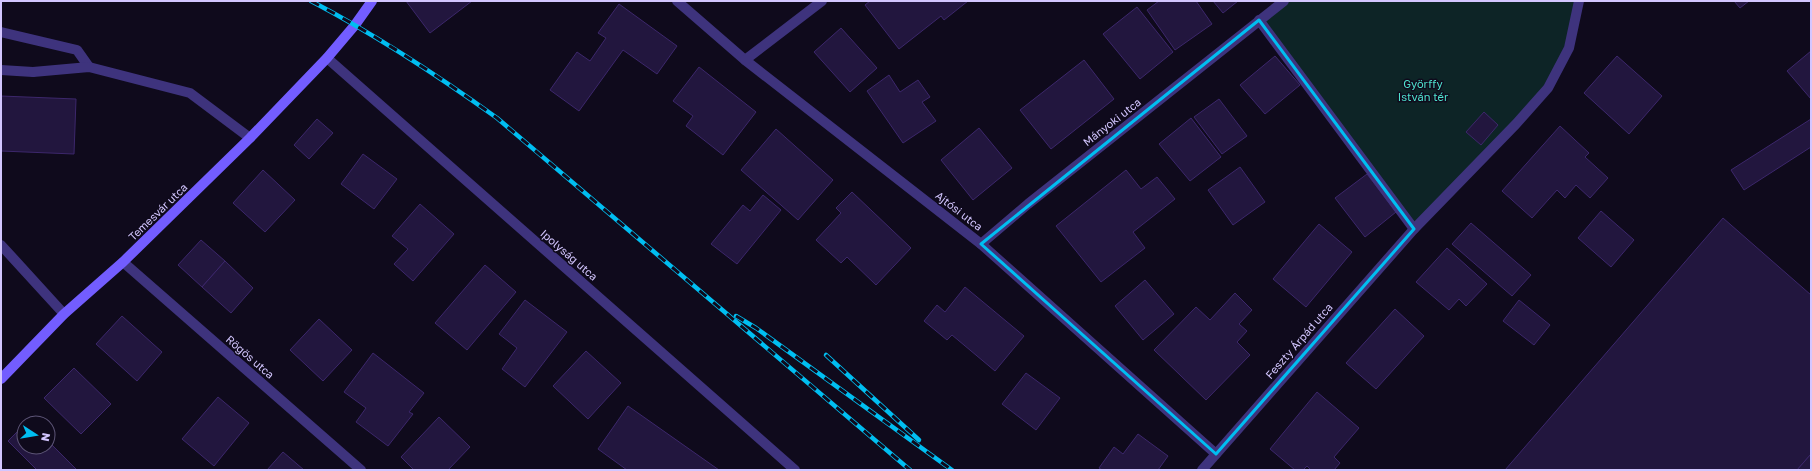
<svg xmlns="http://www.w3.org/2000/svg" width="1812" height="471" font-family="'Golos Text',sans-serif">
<rect width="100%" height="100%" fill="#0f0a1c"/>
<polygon fill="#0d2426" points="1284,1 1579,1 1575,23 1548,88 1414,229 1259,20"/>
<g fill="#22163e" stroke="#3c276b">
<polygon points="406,1 472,1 430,33"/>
<polygon points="870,1 968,1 944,20 941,16 899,49 865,5"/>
<polygon points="1159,1 1196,1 1212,24 1175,50 1147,10"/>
<polygon points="1213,1 1238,1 1223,13"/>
<polygon points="1734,1 1749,1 1740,8"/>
<polygon points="619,4 677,46 657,74 623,50 579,111 550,90 577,52 590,61 606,38 598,33"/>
<polygon points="1137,7 1173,52 1140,79 1103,34"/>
<polygon points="841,28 877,68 850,92 814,52"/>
<polygon points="1811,51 1811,99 1787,71"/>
<polygon points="1275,56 1300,85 1265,114 1240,85"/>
<polygon points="1617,56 1662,96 1629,134 1584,93"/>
<polygon points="1084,60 1114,99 1051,149 1020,110"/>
<polygon points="699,67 756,112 723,155 686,126 693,116 673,101"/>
<polygon points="889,75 900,92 918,80 930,97 922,102 936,121 903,143 867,91"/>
<polygon points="1,96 76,99 74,154 1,151"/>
<polygon points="1219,99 1247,136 1222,154 1194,117"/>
<polygon points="1484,112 1498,125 1481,145 1466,132"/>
<polygon points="1191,118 1221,157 1190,181 1159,144"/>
<polygon points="317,119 333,133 309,159 294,145"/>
<polygon points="1811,119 1811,147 1744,190 1731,170"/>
<polygon points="1560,126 1589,153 1585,157 1608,178 1590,198 1576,185 1565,198 1557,190 1532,218 1502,191"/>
<polygon points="979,128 1012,168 973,200 941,160"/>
<polygon points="776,129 833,180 798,220 741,170"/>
<polygon points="363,154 397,179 374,209 341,184"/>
<polygon points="1240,167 1265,202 1233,225 1208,190"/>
<polygon points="263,170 295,200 265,232 233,203"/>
<polygon points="1126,170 1141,189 1157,177 1175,199 1133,232 1145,248 1101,282 1056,226"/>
<polygon points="1367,174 1396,212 1365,237 1335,198"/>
<polygon points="852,192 911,248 876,285 847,257 841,263 816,240 841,213 836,208"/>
<polygon points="763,195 781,210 737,264 711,244 743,205 750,211"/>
<polygon points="420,204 454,234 413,281 394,264 408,249 392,236"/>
<polygon points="1601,211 1634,240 1611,267 1578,238"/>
<polygon points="1723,218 1811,295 1811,454 1797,470 1505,470"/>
<polygon points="1471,223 1531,275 1512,296 1452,244"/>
<polygon points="1319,224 1352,252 1306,307 1273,279"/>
<polygon points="201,240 225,261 202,287 178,265"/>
<polygon points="1447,248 1487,284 1466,306 1459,299 1449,310 1416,282"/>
<polygon points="225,261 253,288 231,313 202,287"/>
<polygon points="485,265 516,292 467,350 435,323"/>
<polygon points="1145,280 1174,314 1143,340 1115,306"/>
<polygon points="965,287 1024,336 995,371 952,335 947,340 924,321 937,305 945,312"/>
<polygon points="1235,293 1252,310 1239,324 1247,331 1237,342 1250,355 1206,400 1154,350 1196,307 1210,320"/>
<polygon points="525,300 567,332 525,387 502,369 517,348 499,334"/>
<polygon points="1519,300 1550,325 1534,345 1503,321"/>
<polygon points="1395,309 1424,336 1376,389 1346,363"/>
<polygon points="122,316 162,352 137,381 96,344"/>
<polygon points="319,319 352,350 323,381 290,350"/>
<polygon points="586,351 621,383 588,419 553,386"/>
<polygon points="373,353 424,393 409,412 413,414 388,446 356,422 366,408 344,392"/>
<polygon points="74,368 111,404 81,434 44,398"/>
<polygon points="1026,373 1060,398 1036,430 1002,404"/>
<polygon points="1317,392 1359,428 1334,457 1340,463 1334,470 1311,470 1307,466 1303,470 1295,470 1270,449"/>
<polygon points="218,397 249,423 214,466 182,439"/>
<polygon points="628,406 719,470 627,470 598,449"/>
<polygon points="439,417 470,447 448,470 414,470 401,457"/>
<polygon points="24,425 24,447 48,447 48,441 77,470 37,470 8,441"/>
<polygon points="1138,434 1168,456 1158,470 1102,470 1099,468 1114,447 1123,454"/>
<polygon points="283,452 304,470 267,470"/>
<polygon points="1811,454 1811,470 1797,470"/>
</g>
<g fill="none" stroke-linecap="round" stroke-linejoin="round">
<g stroke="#3e337d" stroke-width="10">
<polyline points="1,32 77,50 89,67"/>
<polyline points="1,70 33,72"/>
<polyline points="1,245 64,314"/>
</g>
<g stroke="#3e337d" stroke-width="10">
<polyline points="677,1 745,60 981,244 1216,454"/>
<polyline points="1259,20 1414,229"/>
<polyline points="327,58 795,470"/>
<polyline points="745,60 822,1"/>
<polyline points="33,72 89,67 190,93 250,138"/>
<polyline points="981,244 1028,204 1284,1"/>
<polyline points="123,262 361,470"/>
<polyline points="1202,470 1414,229 1516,124 1548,88 1569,48 1579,1"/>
</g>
<polyline stroke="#735dff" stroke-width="10" points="1,379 64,314 123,262 250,138 327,58 355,25 372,1"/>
<g stroke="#00bef1" stroke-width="4.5">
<g id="rail">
<path d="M311,1c65,34 126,74 186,117l413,352"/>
<polyline points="736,316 756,328 952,470"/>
<polyline points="826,355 919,440"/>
</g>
</g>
<use href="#rail" stroke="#0f0a1c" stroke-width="3" stroke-dasharray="9" stroke-linecap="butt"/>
</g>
<path fill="none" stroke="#00bef1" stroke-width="3" stroke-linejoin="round" d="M1259,20l155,209 -198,225 -235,-210z"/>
<g text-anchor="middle" stroke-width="3" stroke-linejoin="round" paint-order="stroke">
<g font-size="11" fill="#4ee2ce" stroke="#0f0a1c">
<text x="1423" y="88">Györffy<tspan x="1423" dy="13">István tér</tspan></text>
</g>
<g font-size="11" fill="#d3c6ff" stroke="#0f0a1c">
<text transform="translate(1112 122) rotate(-38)" y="4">Mányoki utca</text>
<text transform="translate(959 211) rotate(38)" y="4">Ajtósi utca</text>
<text transform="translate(158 212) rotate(-44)" y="4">Temesvár utca</text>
<text transform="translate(569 255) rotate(41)" y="4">Ipolyság utca</text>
<text transform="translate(1299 341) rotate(-49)" y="4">Feszty Árpád utca</text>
<text transform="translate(250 357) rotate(41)" y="4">Rögös utca</text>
</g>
</g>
<rect width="1812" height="471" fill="none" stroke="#d3c6ff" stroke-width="4"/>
<g transform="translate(36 435) rotate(102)"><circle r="19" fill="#0f0a1c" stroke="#5d5577"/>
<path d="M0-3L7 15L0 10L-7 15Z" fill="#00bef1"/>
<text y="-6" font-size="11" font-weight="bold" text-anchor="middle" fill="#d3c6ff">N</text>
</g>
</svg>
